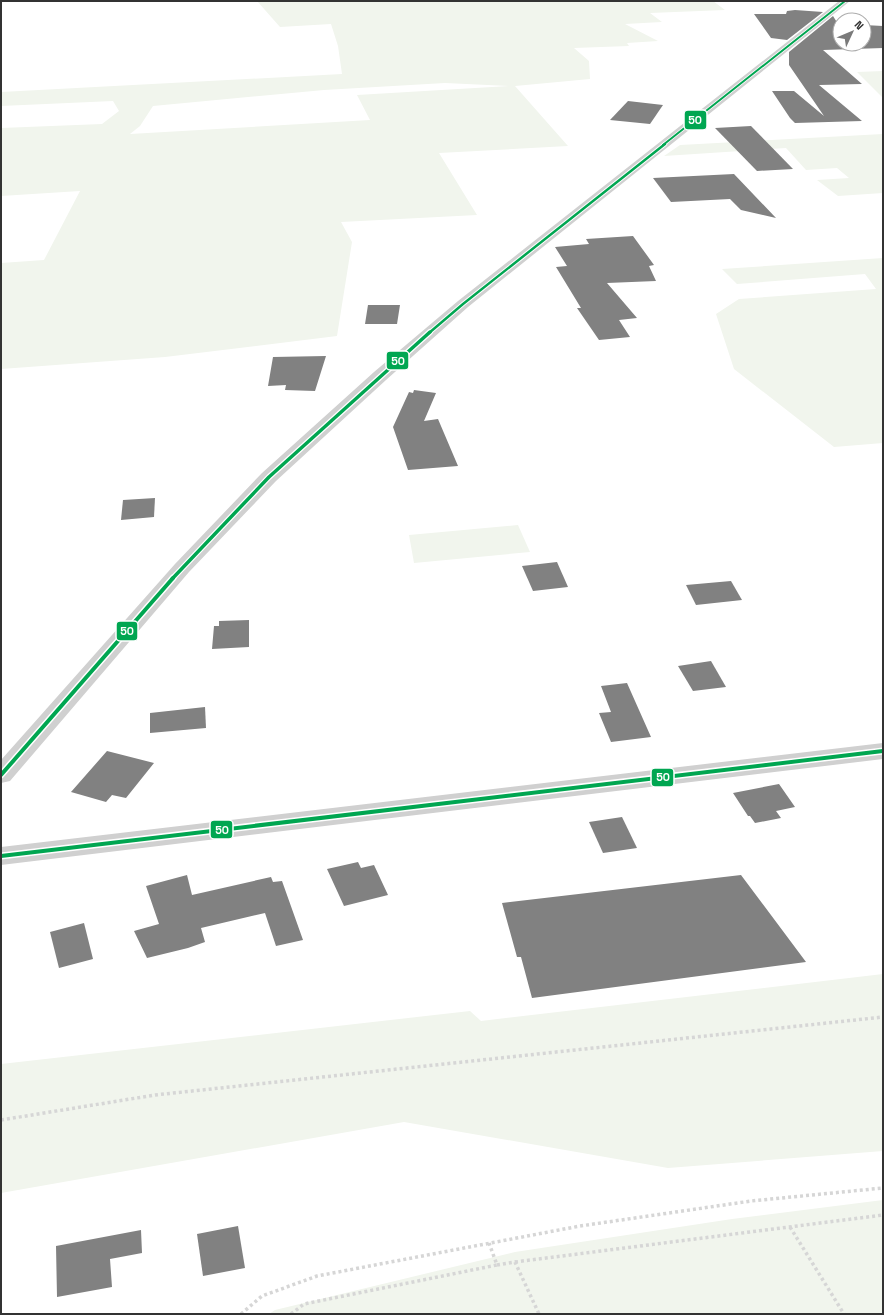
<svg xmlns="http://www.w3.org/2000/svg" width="884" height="1315" font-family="'Space Grotesk',sans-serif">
<rect width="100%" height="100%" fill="#fff"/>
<g fill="#f1f5ed" fill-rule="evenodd">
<path d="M257,1h456l12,9 -75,3 12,9 -37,2 33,17 -31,2 2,3 -55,2 15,13 1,18 -75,7 53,60 -129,7 38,62 -136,7 11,20 -15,94 -172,21 -164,12v-106l43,-3 36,-69 -79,5v-68l101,-4 17,-13 -6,-10 -112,5v-14l341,-18 -4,-28 -7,-22 -51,3zM445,83l64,3 -152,9 13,25 -240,14 10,-8 13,-20 171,-16z"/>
<polygon points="883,71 883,98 857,72"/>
<polygon points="883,134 883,193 838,196 817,180 849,178 837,168 806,170 786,148 664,156 680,145"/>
<polygon points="883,258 883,443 834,447 734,369 716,314 739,299 876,289 865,274 737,284 722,269"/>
<polygon points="518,525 530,552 414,563 409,535"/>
<polygon points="883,974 883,1151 668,1168 404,1122 1,1193 1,1064 470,1011 481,1021"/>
<polygon points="883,1200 883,1314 269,1314 275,1310 515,1252 732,1219"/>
</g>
<g fill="#818181">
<polygon points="795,10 823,12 787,40 771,38 754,14 786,14 787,11"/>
<polygon points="833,16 838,24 840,24 840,44 864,44 864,25 883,26 883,48 823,50 862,84 819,85 862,121 795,123 790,118 772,91 794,91 824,116 789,65 789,52"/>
<polygon points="628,101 663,105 650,124 610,120"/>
<polygon points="751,126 793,169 757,171 715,128"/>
<polygon points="734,174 776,218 741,210 730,199 671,202 653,178"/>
<polygon points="633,236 654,265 649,266 656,281 607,283 637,318 619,320 630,337 599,340 577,308 581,308 556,267 567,266 555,247 589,244 586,239"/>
<polygon points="368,305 400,305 397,324 365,324"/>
<polygon points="326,356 315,391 285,390 286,385 268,386 273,357"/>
<polygon points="414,390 436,393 424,421 438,419 458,466 408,470 393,427 409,392 413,393"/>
<polygon points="155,498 154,517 121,520 123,500"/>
<polygon points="557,562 568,587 533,591 522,566"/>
<polygon points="731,581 742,600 696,605 686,585"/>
<polygon points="249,620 249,647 212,649 214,626 219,626 219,621"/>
<polygon points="711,661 726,687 693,691 678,666"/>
<polygon points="627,683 651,737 611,742 599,713 611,712 601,686"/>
<polygon points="205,707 206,728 150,733 150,713"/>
<polygon points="107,751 154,763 126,798 112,795 106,802 71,792"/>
<polygon points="779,784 795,807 776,811 781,818 755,823 750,816 748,816 733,793"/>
<polygon points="622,817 637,848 603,853 589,822"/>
<polygon points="358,862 361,868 374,865 388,895 344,906 327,869"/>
<polygon points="187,875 192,895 271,877 273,882 282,881 303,940 276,946 265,913 201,928 205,942 188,948 147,958 134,931 159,924 146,886"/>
<polygon points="741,875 806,962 532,998 521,957 517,957 502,903"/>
<polygon points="84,923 93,959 59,968 50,932"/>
<polygon points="238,1226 245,1268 203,1276 197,1234"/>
<polygon points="141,1230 142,1253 110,1259 112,1287 57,1297 56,1246"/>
</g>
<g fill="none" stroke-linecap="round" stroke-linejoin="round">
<g stroke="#d6d6d6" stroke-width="3.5" stroke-dasharray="3 3" stroke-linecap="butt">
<polyline points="1,1120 155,1095 883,1017"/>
<polyline points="790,1227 844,1314"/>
<polyline points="515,1262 883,1215"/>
<polyline points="497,1265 515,1262 539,1314"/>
<polyline points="241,1314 262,1296 317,1276 580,1226 751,1201 883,1188"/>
<polyline points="291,1314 304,1304 497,1265 489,1243"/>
</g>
<g fill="#d0d0d0" fill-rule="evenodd">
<polygon points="839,1 850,1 468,307 386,380 276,481 189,572 10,781 1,783 1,760 175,564 262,473 374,372 458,301"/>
<polygon points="883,743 883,759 1,865 1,847"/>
</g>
<g stroke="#fff" stroke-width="3.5">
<polyline id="bus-1-far3" points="663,145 845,1"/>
</g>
<g stroke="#fff" stroke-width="4.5">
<polyline id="bus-1-far2" points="429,333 463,304 665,144"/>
</g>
<g stroke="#fff" stroke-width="6">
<polyline id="bus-1-far1" points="172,579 269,477 430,332"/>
</g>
<g stroke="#fff" stroke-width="7">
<g id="bus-1">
<polyline points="1,775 173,578"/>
<polyline points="1,856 883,751"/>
</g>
</g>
<use href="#bus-1-far3" stroke="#00a651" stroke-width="2"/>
<use href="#bus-1-far2" stroke="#00a651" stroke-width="2.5"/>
<use href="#bus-1-far1" stroke="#00a651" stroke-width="3.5"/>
<use href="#bus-1" stroke="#00a651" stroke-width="4"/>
</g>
<g stroke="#fff" stroke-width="1.5">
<rect x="684" y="110" width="23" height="20" rx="4" fill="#00a651"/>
<rect x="386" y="351" width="23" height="19" rx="4" fill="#00a651"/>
<rect x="116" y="621" width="22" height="20" rx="4" fill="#00a651"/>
<rect x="651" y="768" width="23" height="19" rx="4" fill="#00a651"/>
<rect x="210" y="820" width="23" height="19" rx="4" fill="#00a651"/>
</g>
<g font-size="11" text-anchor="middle" font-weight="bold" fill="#fff">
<text x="695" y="124">50</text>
<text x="398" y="365">50</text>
<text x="127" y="635">50</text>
<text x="663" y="781">50</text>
<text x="222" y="834">50</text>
</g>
<rect width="884" height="1315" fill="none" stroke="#333333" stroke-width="4"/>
<g transform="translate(852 32) rotate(46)"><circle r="19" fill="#ffffff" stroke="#adadad"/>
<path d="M0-3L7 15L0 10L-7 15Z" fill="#7a7a7a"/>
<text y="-6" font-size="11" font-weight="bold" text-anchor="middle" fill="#333333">N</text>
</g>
</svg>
